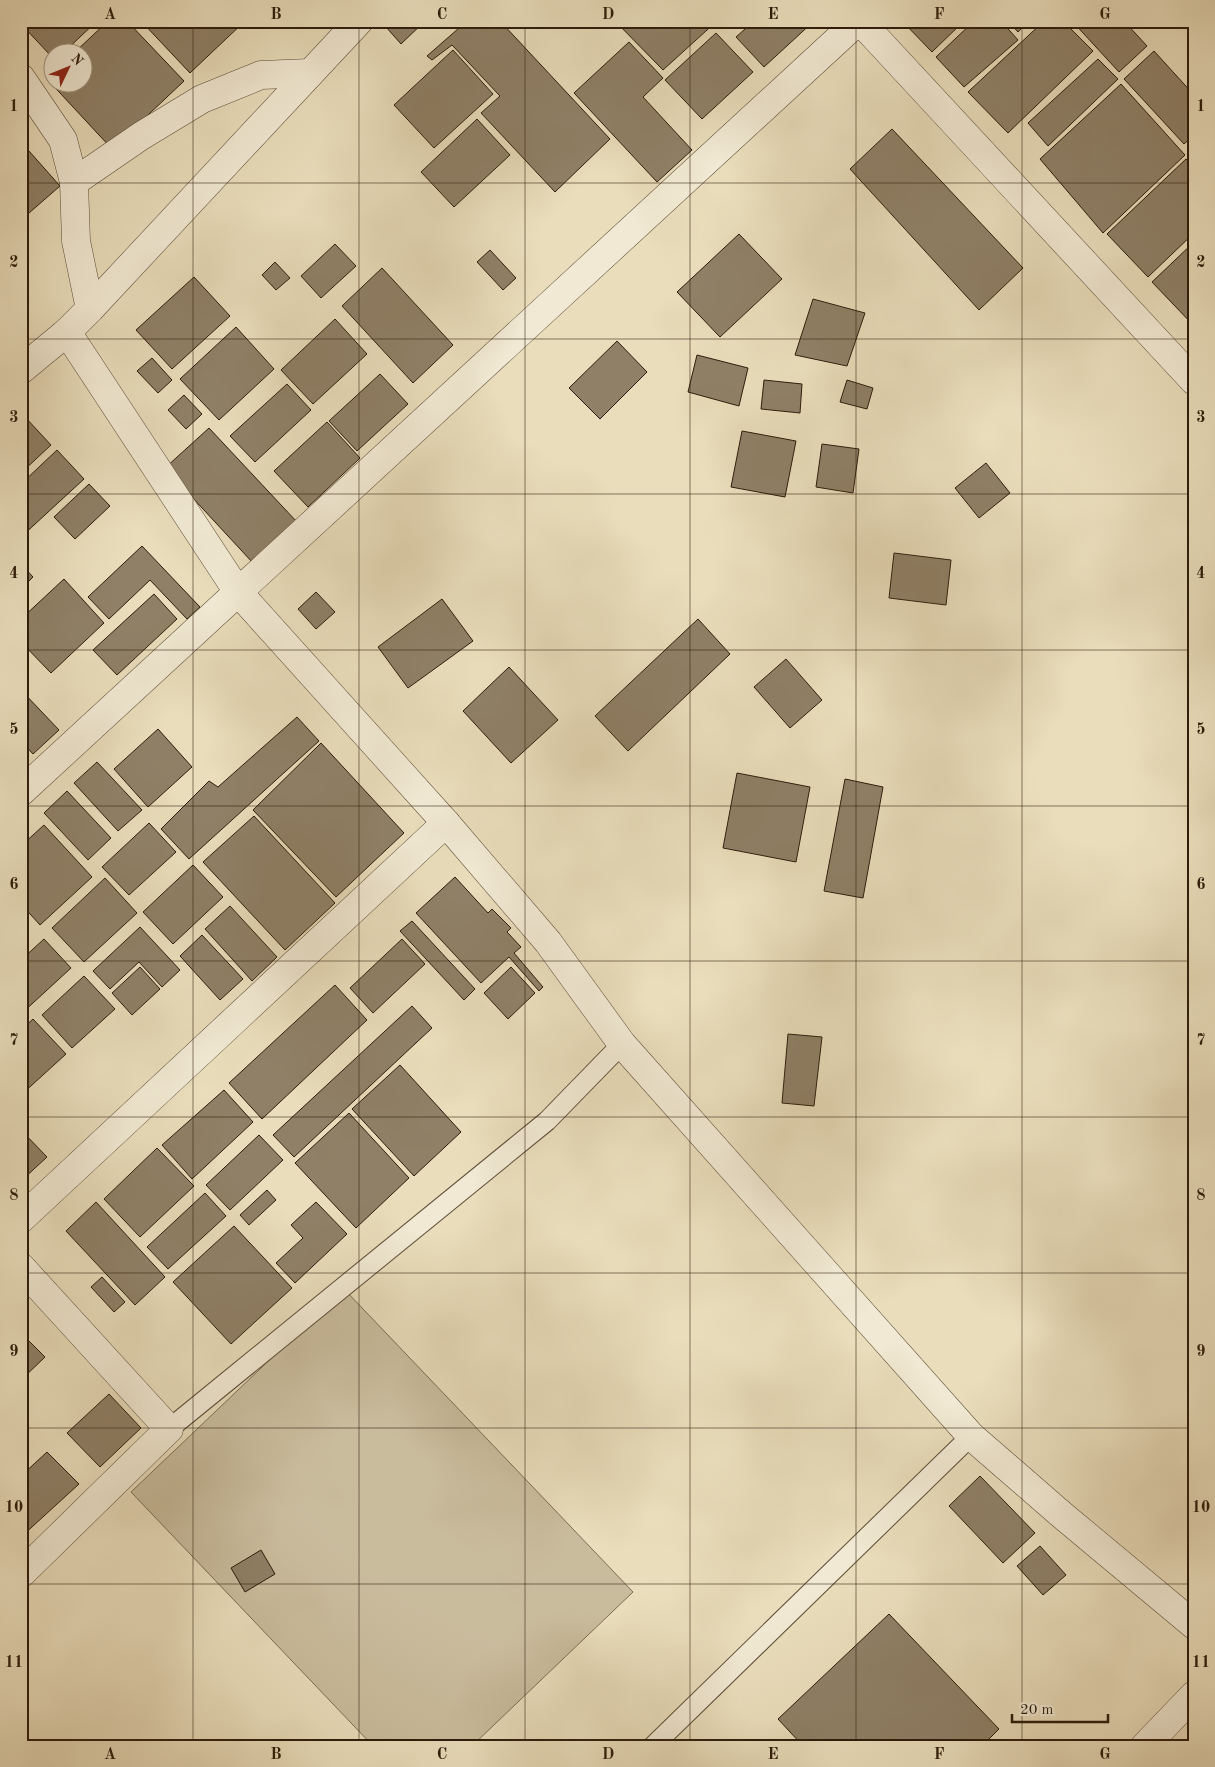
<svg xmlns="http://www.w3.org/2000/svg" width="1215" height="1767" font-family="'Old Standard TT',serif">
<rect width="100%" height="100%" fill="#e9ddbb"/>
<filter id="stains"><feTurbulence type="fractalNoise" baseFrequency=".004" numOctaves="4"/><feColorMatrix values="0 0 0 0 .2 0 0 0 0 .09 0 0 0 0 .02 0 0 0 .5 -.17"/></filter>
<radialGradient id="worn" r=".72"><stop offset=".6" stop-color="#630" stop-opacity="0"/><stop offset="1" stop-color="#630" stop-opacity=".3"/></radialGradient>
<polygon fill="#c9bc9d" stroke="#7c6c54" points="344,1289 633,1592 472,1746 373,1746 131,1492"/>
<g fill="#8f8067" stroke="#2e1c0b">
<polygon points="21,21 97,21 64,52 52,52 52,57 21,24"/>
<polygon points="108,21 127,21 184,81 112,149 47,79 52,73 52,82 82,82 82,52 75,52"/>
<polygon points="141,21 245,21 190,73"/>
<polygon points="392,21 425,21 401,44 386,27"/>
<polygon points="467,21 500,21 610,139 555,192 481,113 500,96 452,45 432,60 427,56"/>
<polygon points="615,21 717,21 663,70"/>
<polygon points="754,21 814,21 764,67 736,37"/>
<polygon points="904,21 964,21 932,52 903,22"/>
<polygon points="974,21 1001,21 1018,40 964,87 936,57"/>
<polygon points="1008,21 1029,21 1018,32"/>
<polygon points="1044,21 1063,21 1093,51 1008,133 968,92"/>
<polygon points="1072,21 1124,21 1147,46 1119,72"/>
<polygon points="716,33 753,72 702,119 665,80"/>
<polygon points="629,42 663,78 643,97 692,150 657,182 574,93"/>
<polygon points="453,50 493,94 434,148 394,105"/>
<polygon points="1154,51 1194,95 1194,135 1184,144 1124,79"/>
<polygon points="1098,59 1118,79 1048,146 1028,123"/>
<polygon points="1121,84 1185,155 1103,233 1040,159"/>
<polygon points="477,119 510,155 454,207 421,172"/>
<polygon points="892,129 1023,268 979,310 850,169"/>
<polygon points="21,142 60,186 21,220"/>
<polygon points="1186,159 1194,168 1194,233 1148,277 1107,234"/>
<polygon points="739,234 782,279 720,337 677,292"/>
<polygon points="1194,242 1194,326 1152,282"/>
<polygon points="335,244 356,266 321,298 301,276"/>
<polygon points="490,250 516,278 503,290 477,262"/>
<polygon points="275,262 290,278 276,290 262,275"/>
<polygon points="382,268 453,345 413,383 342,306"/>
<polygon points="194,277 230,316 172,369 136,330"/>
<polygon points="813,299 865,313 847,366 795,355"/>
<polygon points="335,319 367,354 313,404 281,370"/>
<polygon points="236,327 274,369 219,420 180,379"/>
<polygon points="617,341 647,372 600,419 569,388"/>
<polygon points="697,355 748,368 739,406 688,392"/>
<polygon points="152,358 172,380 158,393 137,371"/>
<polygon points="380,374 408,404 357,451 329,421"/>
<polygon points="764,380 802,384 800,413 761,409"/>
<polygon points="847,380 873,388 867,409 840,402"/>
<polygon points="287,384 311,410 255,462 230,436"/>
<polygon points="184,395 202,414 186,429 168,410"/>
<polygon points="25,417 51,445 21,473 21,421"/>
<polygon points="327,422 360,458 308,507 274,471"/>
<polygon points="209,428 297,522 253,563 165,468"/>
<polygon points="742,431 796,441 785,497 731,487"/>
<polygon points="822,444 859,449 853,493 816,487"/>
<polygon points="57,450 84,479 21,537 21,504 27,499 21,493 21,484"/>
<polygon points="986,463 1010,493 979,518 955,488"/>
<polygon points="89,484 110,506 75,539 54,517"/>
<polygon points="142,546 200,607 187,619 150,580 109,619 88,597"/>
<polygon points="894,553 951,560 946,605 889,598"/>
<polygon points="21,564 33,577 21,589"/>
<polygon points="64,579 104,623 51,673 21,642 21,619"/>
<polygon points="316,592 335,612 316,629 298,609"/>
<polygon points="154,594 177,619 117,675 93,650"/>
<polygon points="442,599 473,641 408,688 378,647"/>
<polygon points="698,619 730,654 628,751 595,716"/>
<polygon points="786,659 822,700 790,728 754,687"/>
<polygon points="509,667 558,720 511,763 463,711"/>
<polygon points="21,690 59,730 33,754 21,741"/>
<polygon points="297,717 319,741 189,859 161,829 209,781 218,787"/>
<polygon points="158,729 192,767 148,807 114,769"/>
<polygon points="321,743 404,833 336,897 253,810"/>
<polygon points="97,762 142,810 118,831 74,783"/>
<polygon points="737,773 810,787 796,862 723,848"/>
<polygon points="845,779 883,787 863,898 824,891"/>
<polygon points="67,791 111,838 88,860 44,813"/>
<polygon points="254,816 335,903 285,950 203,862"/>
<polygon points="149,823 176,852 129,895 102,867"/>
<polygon points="44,825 92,877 40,925 21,904 21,846"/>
<polygon points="193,865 223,897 173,944 143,912"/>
<polygon points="455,877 488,913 492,909 511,928 507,932 521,947 514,953 543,987 539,991 509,957 481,983 416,913"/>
<polygon points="105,878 137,913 84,962 52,928"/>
<polygon points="230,906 277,957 252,981 205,929"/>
<polygon points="412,921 475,989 464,1000 400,931"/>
<polygon points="140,927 180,970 162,987 139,962 110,989 93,971"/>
<polygon points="202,935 243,979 220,1000 180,956"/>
<polygon points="44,939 71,968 21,1014 21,960"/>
<polygon points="402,939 425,964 373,1013 350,988"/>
<polygon points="140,967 160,989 132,1015 112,993"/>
<polygon points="511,967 535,993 508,1019 484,993"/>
<polygon points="84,976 115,1009 72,1048 42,1015"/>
<polygon points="335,985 367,1020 262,1119 229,1083"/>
<polygon points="412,1006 432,1028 294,1157 273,1135"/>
<polygon points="33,1019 66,1054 21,1095 21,1030"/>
<polygon points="788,1034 822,1037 814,1106 782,1103"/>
<polygon points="400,1065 461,1132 414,1176 352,1109"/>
<polygon points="224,1090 253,1122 192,1179 162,1145"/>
<polygon points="349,1113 409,1178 356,1228 295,1163"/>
<polygon points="21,1130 47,1157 21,1181"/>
<polygon points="259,1135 283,1160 230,1210 206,1185"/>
<polygon points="157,1148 194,1186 140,1237 104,1199"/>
<polygon points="267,1190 276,1200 249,1225 240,1215"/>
<polygon points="205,1193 226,1216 168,1269 147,1247"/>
<polygon points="96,1202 165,1277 135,1305 66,1231"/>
<polygon points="316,1202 347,1234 295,1283 276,1263 303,1238 291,1225"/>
<polygon points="234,1226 292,1288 231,1344 173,1282"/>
<polygon points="102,1277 125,1302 114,1312 91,1287"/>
<polygon points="21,1333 45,1357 21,1380"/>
<polygon points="109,1394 141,1428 100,1467 67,1433"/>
<polygon points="47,1452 79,1484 21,1537 21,1476"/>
<polygon points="980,1476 1035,1533 1003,1563 949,1506"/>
<polygon points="1040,1546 1066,1575 1043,1595 1017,1566"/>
<polygon points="261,1550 275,1574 245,1592 231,1568"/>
<polygon points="889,1614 999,1729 982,1746 803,1746 778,1719"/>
<polygon points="21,1674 28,1681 21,1688"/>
</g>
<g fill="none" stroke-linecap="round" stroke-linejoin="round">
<g stroke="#5d4c37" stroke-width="21">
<g id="service">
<polyline points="169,1429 547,1121 622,1044"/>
<polyline points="653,1746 971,1436"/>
</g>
</g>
<g stroke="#5d4c37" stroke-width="29">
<g id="minor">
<polyline points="860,21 1194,381"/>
<polyline points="21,78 63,140 74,182 76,241 90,309"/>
<polyline points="74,182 141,136 202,99 261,75 310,73"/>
<polyline points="67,332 238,592 446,823 548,942 622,1044 971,1436 1062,1515 1194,1625"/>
<polyline points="21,370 67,332 90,309 359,21"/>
<polyline points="21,792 858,21"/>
<polyline points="21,1219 446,823"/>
<polyline points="21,1267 169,1429 21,1574"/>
</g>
</g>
<g stroke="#5d4c37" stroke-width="29">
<polyline id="tertiary" points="1145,1746 1194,1695"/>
</g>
<use href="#service" stroke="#f1e9d3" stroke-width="19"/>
<use href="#minor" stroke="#f1e9d3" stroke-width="28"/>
<use href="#tertiary" stroke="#f1e9d3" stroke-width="28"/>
</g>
<path fill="none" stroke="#2e1c0b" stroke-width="1" stroke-opacity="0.55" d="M193,21v1725M359,21v1725M525,21v1725M690,21v1725M856,21v1725M1022,21v1725M21,183h1173M21,339h1173M21,494h1173M21,650h1173M21,806h1173M21,961h1173M21,1117h1173M21,1273h1173M21,1428h1173M21,1584h1173"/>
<rect width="1215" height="1767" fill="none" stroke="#e9ddbb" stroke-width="55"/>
<g transform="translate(68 68) rotate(47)"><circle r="24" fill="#f1e9d3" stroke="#a39783"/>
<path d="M0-4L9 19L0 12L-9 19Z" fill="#8f2418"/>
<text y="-8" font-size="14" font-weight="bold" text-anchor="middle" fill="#2e1c0b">N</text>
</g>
<path d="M1012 1714v8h96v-8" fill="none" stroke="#2e1c0b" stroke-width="2.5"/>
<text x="1020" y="1714" font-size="15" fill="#2e1c0b" stroke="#f1e9d3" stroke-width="4" paint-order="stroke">20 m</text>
<rect x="28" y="28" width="1160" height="1712" fill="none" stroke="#2e1c0b" stroke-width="2"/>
<g font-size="16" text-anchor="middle" font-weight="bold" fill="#2e1c0b">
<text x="110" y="19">A</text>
<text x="276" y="19">B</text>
<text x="442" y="19">C</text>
<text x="608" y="19">D</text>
<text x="773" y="19">E</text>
<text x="939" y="19">F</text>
<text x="1105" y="19">G</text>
<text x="14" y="111">1</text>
<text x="1201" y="111">1</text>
<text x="14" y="267">2</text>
<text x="1201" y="267">2</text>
<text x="14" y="422">3</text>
<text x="1201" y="422">3</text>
<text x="14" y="578">4</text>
<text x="1201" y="578">4</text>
<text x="14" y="734">5</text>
<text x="1201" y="734">5</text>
<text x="14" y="889">6</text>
<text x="1201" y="889">6</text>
<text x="14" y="1045">7</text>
<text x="1201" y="1045">7</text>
<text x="14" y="1200">8</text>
<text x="1201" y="1200">8</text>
<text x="14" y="1356">9</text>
<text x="1201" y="1356">9</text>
<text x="14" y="1512">10</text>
<text x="1201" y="1512">10</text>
<text x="14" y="1667">11</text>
<text x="1201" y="1667">11</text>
<text x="110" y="1759">A</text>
<text x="276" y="1759">B</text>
<text x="442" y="1759">C</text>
<text x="608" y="1759">D</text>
<text x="773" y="1759">E</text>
<text x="939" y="1759">F</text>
<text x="1105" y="1759">G</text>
</g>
<rect width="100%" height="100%" filter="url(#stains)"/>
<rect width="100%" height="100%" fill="url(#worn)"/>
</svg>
